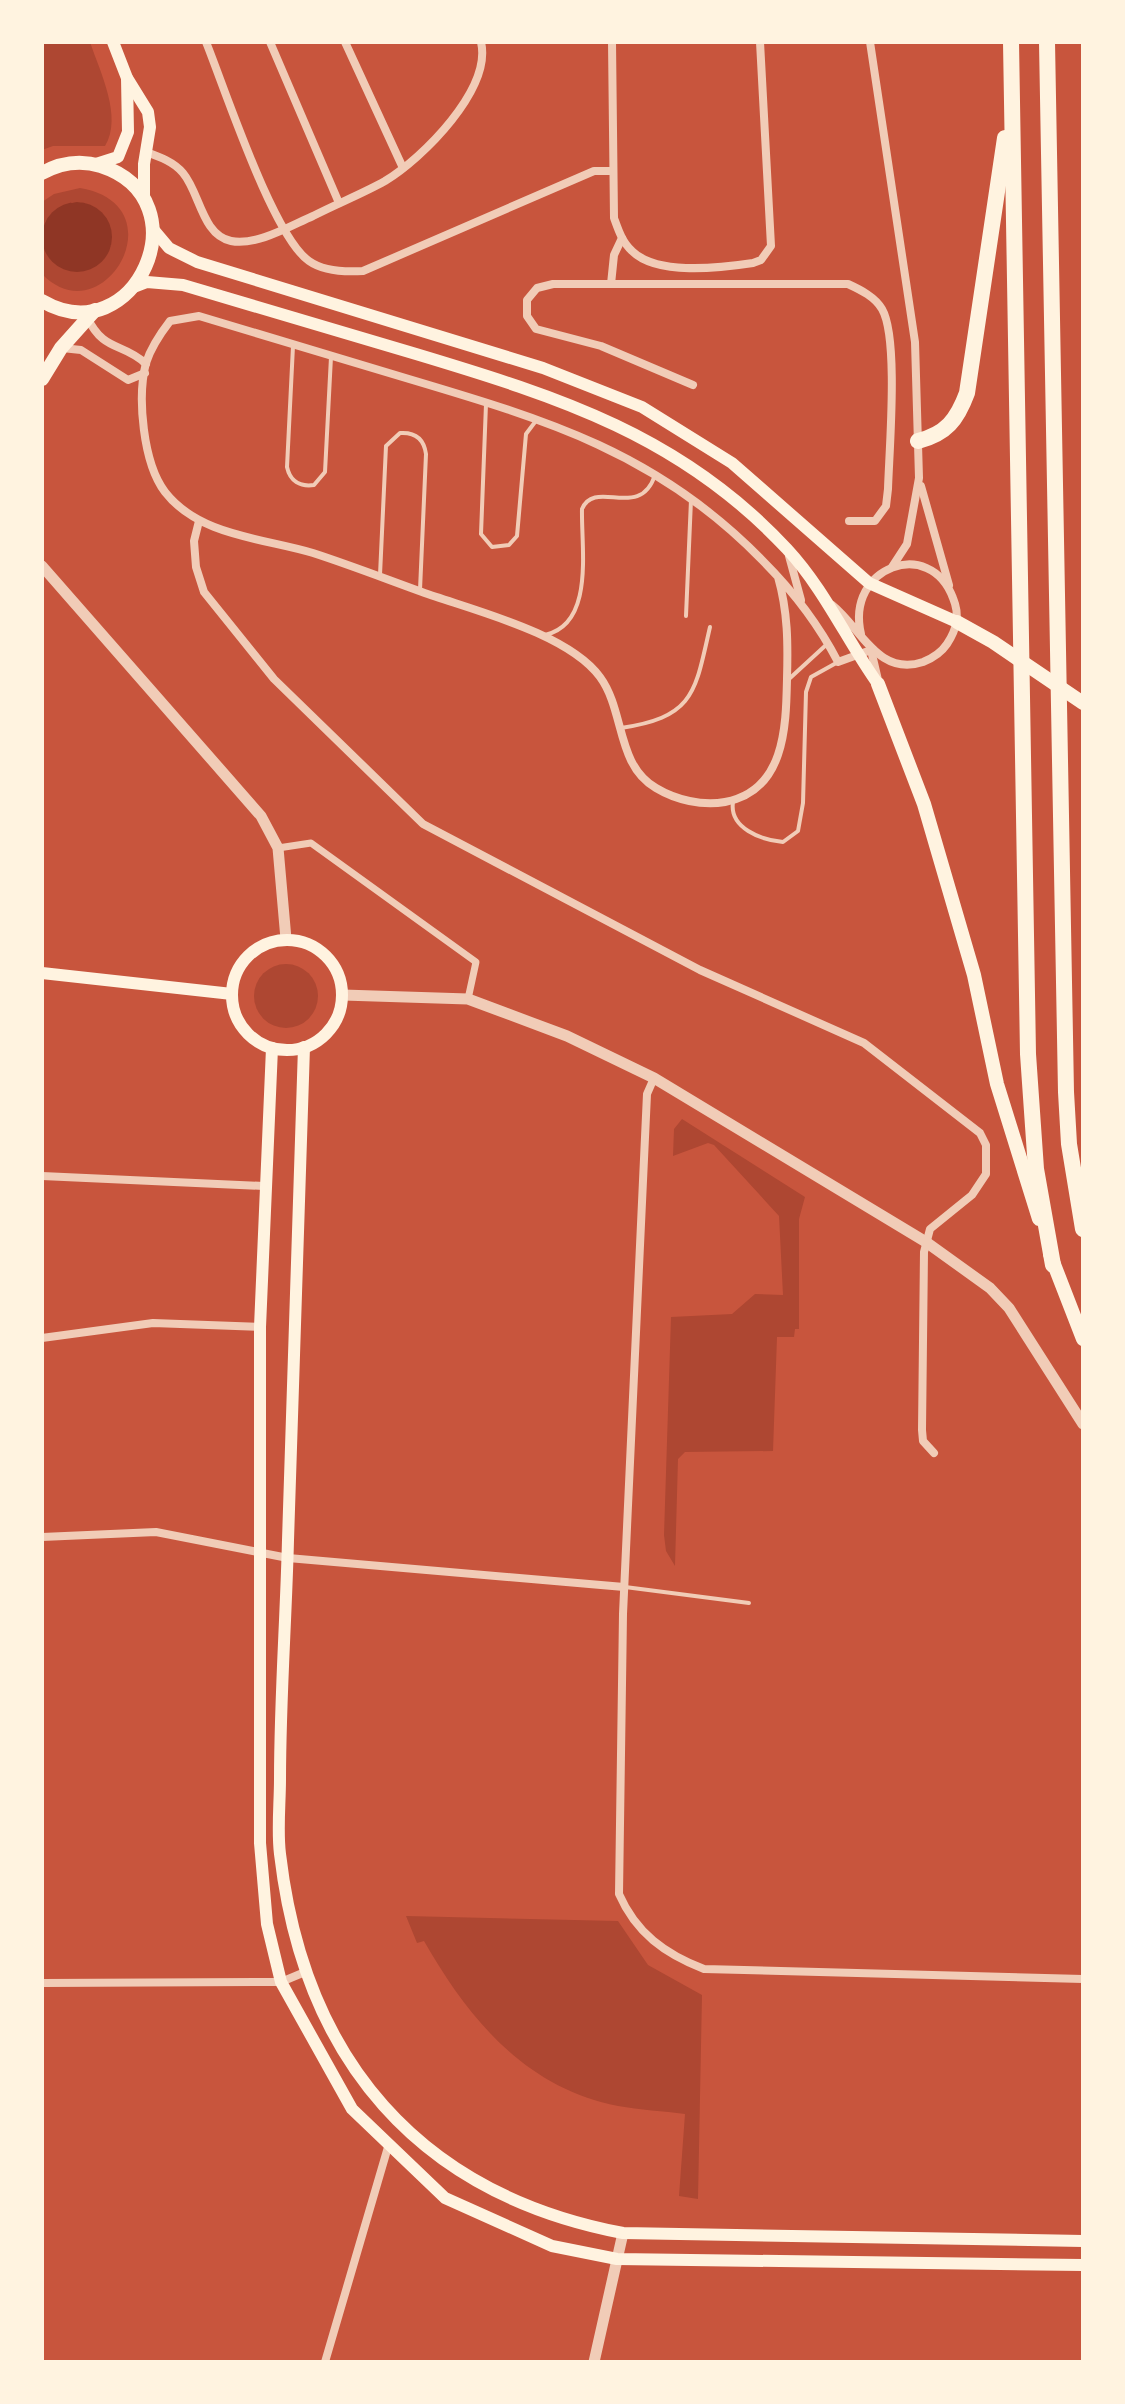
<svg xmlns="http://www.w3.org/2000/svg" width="1125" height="2404" font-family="'Space Grotesk',sans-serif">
<rect width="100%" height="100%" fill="#c8553d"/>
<g fill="#ae4732">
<path d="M42,42h48c10,30 33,75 15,104h-52l-11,4z"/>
<path d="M80,188c100,17 23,149 -38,86v-34v4l69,2c2,-27 -12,-44 -39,-44l-27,20 -3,10v-30l12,-8z"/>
<circle cx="286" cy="996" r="32"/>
<polygon points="682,1119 805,1197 799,1219 799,1329 795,1329 794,1337 777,1337 773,1451 685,1452 678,1459 675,1566 666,1551 664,1535 671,1317 732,1314 755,1294 783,1295 779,1216 714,1145 708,1143 673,1156 674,1129"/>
<path d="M406,1916l212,5 30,44 54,30 -4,204 -19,-3 6,-82c-22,-3 -45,-4 -67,-8 -93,-18 -150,-88 -194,-165l-7,2z"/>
</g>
<circle fill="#8f3625" cx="77" cy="237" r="35"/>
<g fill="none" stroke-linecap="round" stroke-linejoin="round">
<g stroke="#f1ccb7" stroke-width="4">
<path d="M293,346l-6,121c3,14 13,20 27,18l11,-13 6,-115"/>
<polyline points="486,404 481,534 492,547 509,545 517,536 526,434 535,422"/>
<path d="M380,575l6,-129 14,-13c15,-1 24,6 26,21l-6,136"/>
<polyline points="686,616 691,500"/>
<path d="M545,635c50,-11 36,-87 37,-126 13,-31 58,12 73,-34"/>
<polyline points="789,679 826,645"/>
<path d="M621,728c74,-11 74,-36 89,-101"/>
<path d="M733,802c-4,26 28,38 50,40l15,-11 5,-28 3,-111 5,-15 27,-15"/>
<polyline points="625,1587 749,1603"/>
</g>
<polyline stroke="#f1ccb7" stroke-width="7" points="278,848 311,843 476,962 468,999"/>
<g stroke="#f1ccb7" stroke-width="8">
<path d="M206,42c19,47 67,194 103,219 14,10 38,11 54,10l231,-100h19"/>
<polyline points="270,42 339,203"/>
<polyline points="345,42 403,168"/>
<path d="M612,42l2,176c4,11 8,24 18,33 25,25 88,17 121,12l8,-3 10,-14 -11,-204"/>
<polyline points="870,42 915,342 919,478 907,544 892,567"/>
<path d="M146,152c14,5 28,10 37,21 17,20 19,62 48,68 26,5 59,-15 82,-25 23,-12 49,-22 72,-35 38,-23 107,-92 96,-139"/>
<polyline points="611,284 614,255 622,238"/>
<path d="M87,317c17,36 36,25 59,47"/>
<polyline points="62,348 81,350 128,380 145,373"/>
<path d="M693,385l-92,-39 -65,-17 -9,-13v-16l10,-12 16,-4h295c13,6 27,13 34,25 17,29 7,143 6,180l-2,17 -11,15h-26"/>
<polyline points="921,486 949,585"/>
<polyline points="199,521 194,541 196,567 204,592 274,679 423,824 700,970 864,1043 980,1133 986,1145 986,1174 972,1195 930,1229 924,1252 922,1430 923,1441 934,1453"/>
<polyline points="789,556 801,600"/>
<path d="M778,577c10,35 10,67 9,102 -1,48 -2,112 -62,123 -23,4 -49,-2 -69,-14 -40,-23 -31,-77 -56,-111 -32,-44 -128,-67 -178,-85 -36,-13 -72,-27 -109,-39 -50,-15 -114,-17 -148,-61 -22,-29 -28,-95 -19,-129 5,-16 14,-29 24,-42l29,-5c70,21 140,42 210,63 138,41 249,74 353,181 30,30 56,63 76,102l33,-12"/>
<path d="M832,605c29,23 46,72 91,57 10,-4 18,-9 24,-18 10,-15 13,-29 6,-46 -23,-62 -108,-31 -92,36"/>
<polyline points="871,650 878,680"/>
<path d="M654,1078l-7,16 -24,520 -4,280c17,39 46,60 85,75l379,10"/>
<polyline points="42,1176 264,1186"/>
<polyline points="42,1338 153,1323 260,1327"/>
<polyline points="42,1537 156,1532 288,1558 624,1587"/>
<polyline points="42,1983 281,1982 305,1972"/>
<polyline points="325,2362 388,2147"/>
</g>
<g stroke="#f1ccb7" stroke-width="11">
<polyline points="42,566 261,816 278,848 286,939"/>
<polyline points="343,995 468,999 567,1036 654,1078 926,1242 990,1288 1009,1308 1083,1424"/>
<polyline points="594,2362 623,2233"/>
</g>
<g stroke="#fff3e0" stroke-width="12">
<polyline points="113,42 127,78 148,112 150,127 144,164 144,200"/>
<polyline points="96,164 118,157 128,132 127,78"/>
<polyline points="153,229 169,248 197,262 543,368 642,407 732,463 869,583 957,622"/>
<path d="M134,287l13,-5 36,3c77,23 155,46 233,69 143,43 266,82 371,195 38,41 59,90 91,135"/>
<circle cx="287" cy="995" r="55"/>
<polyline points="42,973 232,994"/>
<path d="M304,1047c-5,164 -11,329 -16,493 -2,80 -8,159 -8,239 0,25 -3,51 0,75 24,205 138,340 343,379l460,8"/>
<polyline points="272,1048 260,1327 260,1843 267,1924 281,1982 352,2109 445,2198 552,2246 617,2259 1083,2265"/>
</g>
<g stroke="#fff3e0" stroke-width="14">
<path d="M42,173c18,-10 39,-13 59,-7 104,34 34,189 -59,135"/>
<polyline points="42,379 61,348 95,310"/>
</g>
<g stroke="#fff3e0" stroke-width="14">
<polyline points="957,622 993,642 1083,703"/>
<polyline points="878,684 924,804 974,975 997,1084 1039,1219"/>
<polyline points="1050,1254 1083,1339"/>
</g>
<g stroke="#fff3e0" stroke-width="16">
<polyline points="1011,42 1028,1054 1036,1169 1053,1265"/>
<polyline points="1047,42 1066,1092 1069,1144 1083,1229"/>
<path d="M918,441c28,-7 39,-21 49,-48l38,-255"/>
</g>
</g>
<rect width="1125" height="2404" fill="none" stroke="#fff3e0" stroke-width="88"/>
</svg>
